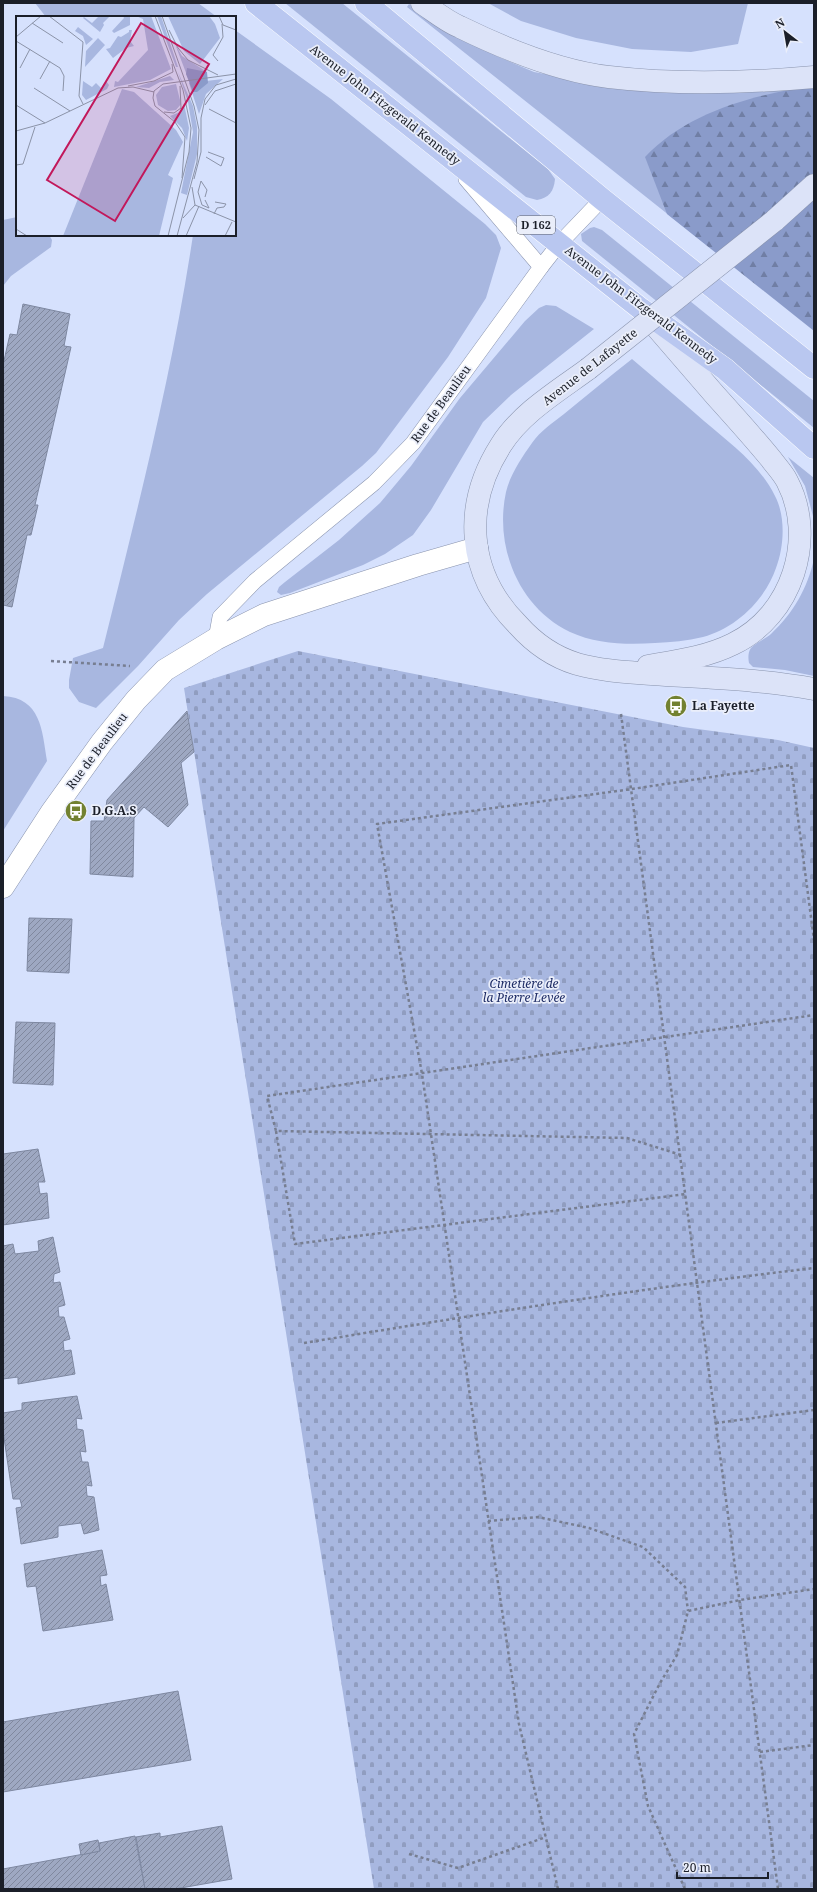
<svg xmlns="http://www.w3.org/2000/svg" width="817" height="1892" font-family="'Noto Serif',serif">
<defs>
<pattern id="forest-firs" width="22" height="20" patternUnits="userSpaceOnUse"><rect width="22" height="20" fill="#8a9bca"/><path d="M5 1l3.5 6h-7zM16 11l3.5 6h-7z" fill="#707ea4"/></pattern>
<pattern id="cemetery-stones" width="16" height="16" patternUnits="userSpaceOnUse"><rect width="16" height="16" fill="#a8b7e0"/><path d="M2 7V4a2 2 0 0 1 4 0v3zM10 15v-3a2 2 0 0 1 4 0v3z" fill="#909dc0"/></pattern>
<pattern id="building-hatch" width="6" height="6" patternUnits="userSpaceOnUse"><rect width="6" height="6" fill="#9ea8c2"/><path d="M-1 1l2-2M0 6l6-6M5 7l2-2" fill="none" stroke="#80889e"/></pattern>
</defs>
<rect width="100%" height="100%" fill="#d6e1fd"/>
<g fill="#a8b7e0">
<polygon points="35,3 198,3 217,17 46,17"/>
<path d="M285,3h57l206,166 7,10c-1,12 -6,19 -18,21l-11,-3z"/>
<polygon points="488,3 748,3 738,44 691,52 632,49 576,38 521,21"/>
<polygon points="409,4 460,38 501,58 534,72 604,85 814,84 704,243 407,7"/>
<path d="M235,30l96,69 154,125 11,11 5,13 -15,50 -38,59 -72,96 -14,13 -155,128 -28,26 -41,46 -42,42 -17,-6 -10,-14v-8l4,-22 30,-10c34,-137 69,-273 90,-413h42z"/>
<polygon points="17,217 17,235 49,235 52,240 51,247 11,276 3,286 3,220"/>
<polygon points="594,227 602,230 814,401 814,428 582,241 581,234 590,228"/>
<polygon points="546,305 556,306 594,329 511,395 483,422 431,510 413,535 385,554 363,565 290,593 281,595 277,592 279,587 285,582 339,540 380,503 411,466 460,398 525,321 539,308"/>
<path d="M632,359c24,20 48,41 72,62 26,22 56,44 71,75 11,21 9,51 1,72 -11,32 -40,60 -73,69 -16,4 -32,5 -48,6 -28,2 -59,1 -85,-11 -51,-24 -76,-85 -64,-140 4,-17 16,-35 26,-49 8,-12 22,-21 32,-29 23,-19 45,-37 68,-55z"/>
<polygon points="788,457 814,478 814,520 805,486"/>
<path d="M814,559v117l-29,-6 -32,-3 -4,-4c-1,-5 -1,-11 2,-15 4,-4 15,-10 20,-14 23,-22 36,-45 43,-75z"/>
<path d="M3,696c38,2 39,34 44,65l-44,70z"/>
</g>
<path fill="url(#forest-firs)" d="M814,86v245l-147,-117 -22,-57c42,-45 110,-63 169,-71z"/>
<polygon fill="url(#cemetery-stones)" points="298,651 683,727 778,740 814,748 814,1889 374,1889 184,688"/>
<g fill="url(#building-hatch)" stroke="#7e88a1">
<polygon points="23,304 70,314 64,346 71,347 35,505 38,505 31,535 27,535 12,607 3,605 3,365 10,334 17,335"/>
<polygon points="187,711 194,752 181,763 188,805 168,827 144,807 134,818 133,877 90,874 91,821 104,821 107,800"/>
<polygon points="29,918 72,919 69,973 27,971"/>
<polygon points="16,1022 55,1023 53,1085 13,1083"/>
<polygon points="38,1149 45,1182 38,1182 40,1194 47,1193 49,1218 3,1225 3,1154"/>
<polygon points="53,1237 60,1272 54,1274 53,1283 60,1282 65,1305 58,1307 59,1317 64,1317 70,1339 63,1341 64,1351 71,1350 75,1374 18,1384 18,1377 3,1379 3,1246 13,1244 15,1254 39,1251 38,1241"/>
<polygon points="77,1396 82,1419 76,1418 77,1429 83,1430 86,1452 80,1451 82,1462 88,1462 92,1486 86,1485 87,1496 94,1497 99,1530 84,1534 81,1523 58,1526 58,1537 21,1544 16,1508 22,1507 20,1499 13,1499 3,1431 3,1413 22,1410 22,1403"/>
<polygon points="102,1550 107,1575 100,1576 101,1586 106,1584 113,1620 43,1631 36,1586 27,1587 24,1564"/>
<polygon points="178,1691 191,1760 3,1792 3,1722"/>
<polygon points="222,1826 232,1879 175,1889 145,1889 136,1837 160,1833 160,1837"/>
<polygon points="135,1836 145,1889 3,1889 3,1869 100,1851 99,1843"/>
<polygon points="98,1840 100,1851 81,1855 79,1844"/>
</g>
<g fill="none" stroke-linecap="round" stroke-linejoin="round">
<g stroke="#8993ad" stroke-width="16">
<g id="lane">
<polyline points="541,267 559,244 602,199"/>
<polyline points="216,639 220,617 255,581 374,483 413,443 541,267 466,179"/>
</g>
</g>
<g stroke="#8993ad" stroke-width="23">
<polyline id="street" points="3,887 51,813 102,742 136,700 165,670 216,639 264,615 418,565 477,548"/>
</g>
<g stroke="#8993ad" stroke-width="23">
<g id="secondary">
<path d="M422,3c12,8 24,18 38,24 45,22 99,44 149,50 67,8 138,6 205,0"/>
<polyline points="774,221 814,185"/>
<path d="M588,369c-30,22 -67,44 -87,76 -39,61 -34,129 17,180 16,18 36,32 59,39 25,7 50,8 75,10 54,4 109,5 162,15"/>
<path d="M648,666c29,-5 59,-9 85,-22 59,-28 84,-106 54,-163 -4,-8 -11,-15 -16,-22 -18,-22 -37,-43 -56,-64 -21,-24 -42,-49 -63,-73"/>
</g>
</g>
<g stroke="#fff" stroke-width="23">
<g id="primary">
<polyline points="256,3 641,309 725,369 814,448"/>
<polyline points="366,3 602,199 814,368"/>
</g>
</g>
<g stroke="#777e91" stroke-width="2.5" stroke-dasharray="3 3" stroke-linecap="butt">
<polyline points="51,661 130,666"/>
<polyline points="621,714 778,1889"/>
<polyline points="276,1131 295,1244 686,1194"/>
<polyline points="681,1155 627,1138 276,1131 267,1096 814,1015"/>
<path d="M304,1343c170,-28 339,-55 510,-75"/>
<polyline points="716,1423 814,1410"/>
<polyline points="488,1521 538,1517 589,1528 643,1547 685,1587 688,1611"/>
<polyline points="760,1752 814,1745"/>
<polyline points="409,1854 458,1868 546,1837"/>
<polyline points="558,1889 519,1724 422,1074 377,824 632,789 791,765 814,940"/>
<polyline points="685,1889 648,1806 634,1734 660,1683 677,1655 688,1611 740,1600 814,1589"/>
</g>
<use href="#lane" stroke="#fff" stroke-width="15"/>
<use href="#street" stroke="#fff" stroke-width="22"/>
<use href="#secondary" stroke="#dce3f8" stroke-width="22"/>
<use href="#primary" stroke="#b9c7f0" stroke-width="22"/>
<g stroke="#8993ad" stroke-width="23" stroke-linecap="butt">
<polyline id="secondary-bridge" points="588,369 774,221"/>
</g>
<use href="#secondary-bridge" stroke="#dce3f8" stroke-width="22"/>
</g>
<defs>
<g id="bus-disc" transform="scale(1.15)"><circle r="9.5" fill="#728130" stroke="#eaeefa"/><path d="M-5-6H5V4H4V6H2V4H-2V6H-4V4H-5ZM-3.5-4V0h7V-4ZM-3.5 1.2v1.5H-2V1.2ZM2 1.2v1.5H3.5V1.2Z" fill="#fff"/></g>
</defs>
<g fill-rule="evenodd">
<use href="#bus-disc" x="676" y="706"/>
<use href="#bus-disc" x="76" y="811"/>
</g>
<g text-anchor="middle" stroke-width="3.5" stroke-linejoin="round" paint-order="stroke">
<rect fill="#eaeefa" stroke="#595d68" stroke-width="1" x="517" y="216" width="38" height="18" rx="3"/>
<g font-size="11" font-weight="bold" fill="#1b1f29">
<text x="536" y="229">D 162</text>
</g>
<g font-size="12" fill="#1b1f29" stroke="#eaeefa">
<text transform="translate(385 105) rotate(38)" y="4">Avenue John Fitzgerald Kennedy</text>
<text transform="translate(641 305) rotate(37)" y="4">Avenue John Fitzgerald Kennedy</text>
<text transform="translate(590 367) rotate(-38)" y="4">Avenue de Lafayette</text>
<text transform="translate(441 404) rotate(-54)" y="4">Rue de Beaulieu</text>
<text transform="translate(97 751) rotate(-53)" y="4">Rue de Beaulieu</text>
</g>
<g font-size="12" font-weight="bold" fill="#1b1f29" stroke="#eaeefa" text-anchor="start">
<text x="692" y="710">La Fayette</text>
<text x="92" y="815">D.G.A.S</text>
</g>
<g font-size="12" font-style="italic" fill="#1e2c65" stroke="#eaeefa">
<text x="524" y="988">Cimetière de<tspan x="524" dy="14">la Pierre Levée</tspan></text>
</g>
</g>
<g transform="translate(16 16)">
<rect width="220" height="220" fill="#d6e1fd"/>
<path d="M83,0h11l-7,7 1,2 -4,7 -17,-14 1,-1 8,6zM107,0h7v9l-16,8 -2,-2 12,-13zM120,0h15l20,53 -21,11 -36,7 1,-6 3,1 30,-32 -5,-31zM141,0h4l17,51h-2zM152,0h41l6,8 5,14 -20,26 -16,-13zM62,11l15,12 -7,6 -3,-9 -8,-5zM113,14h3l-2,11 4,5 -8,2 -13,10 -7,-9 4,-1 8,-12 3,1 8,-5zM82,22l7,7 -20,22 1,-16zM159,28l7,12 25,16v4l-19,2zM162,56l15,34 4,21v27l-10,41 -6,-2 12,-61 -5,-30zM154,60l4,4 -14,2 -11,6 -13,-1zM207,63l-17,15 -7,20 -10,-31zM67,65l9,6 4,-4 5,5 5,-7 3,4 -2,4 -21,11 -4,-5zM160,68l5,20 -5,6 -8,1 -10,-6 -2,-10 6,-8zM168,88l5,24 -2,13 -5,-13 -12,-12 10,-4z" fill="#a8b7e0"/>
<path d="M171,52l20,4 1,11 -11,9h-4l-7,-18z" fill="#8a9bca"/>
<path d="M106,73l12,3 42,38 7,12 -15,33 5,3 -14,58h-96z" fill="#a8b7e0"/>
<path fill="none" stroke="#8b93a8" stroke-width="1" d="M33,0l34,26 -4,54 4,8M139,0l28,74 8,38 -2,24 -21,84M146,0l32,90 5,24 -2,32 -20,74M203,0l4,9 13,5M16,7l31,20M153,14l9,18 10,12 30,15M0,21l25,-21M0,25l44,27 4,8 -1,15M202,45l-5,-6 10,-18 -1,-13M4,52l10,-19M24,63l10,-18M112,70l26,-5 19,-9 -1,-8M18,72l36,23M0,89l29,18M189,89l10,-14 21,-7M193,93l27,14M148,96l10,1 7,-5 -1,-22M0,115l29,-8 73,-35 15,-1 21,5M190,141l15,9 3,-8 -16,-6M0,149l7,-1 12,-37M166,162l3,-41 -10,-15 -20,-16 -2,-8 1,-7 9,-7 73,-10M178,163l7,-27v-34l4,-19 11,-14 20,-6M176,171l3,18 41,17M189,181l2,-7 -6,-9 -3,11 4,13 7,3 -4,-8M198,198l3,-6 7,-1 2,-3 -11,-2M167,202l12,-13M0,213l11,7M170,220l13,-30M209,220l7,-14"/>
<path fill="#c2185b" fill-opacity="0.15" stroke="#c2185b" stroke-width="2" d="M125,7l68,41 -94,157 -68,-41z"/>
<rect width="220" height="220" fill="none" stroke="#1b1f29" stroke-width="2"/>
</g>
<rect width="817" height="1892" fill="none" stroke="#1b1f29" stroke-width="8"/>
<g transform="translate(785 32) rotate(329)" stroke="#eaeefa" stroke-width="3" paint-order="stroke">
<path d="M0-3L7 15L0 10L-7 15Z" fill="#1b1f29"/>
<text y="-6" font-size="11" font-weight="bold" text-anchor="middle" fill="#1b1f29">N</text>
</g>
<path d="M677 1872v6h91v-6" fill="none" stroke="#1b1f29" stroke-width="2"/>
<text x="683" y="1872" font-size="12" fill="#1b1f29" stroke="#eaeefa" stroke-width="3" paint-order="stroke">20 m</text>
</svg>
